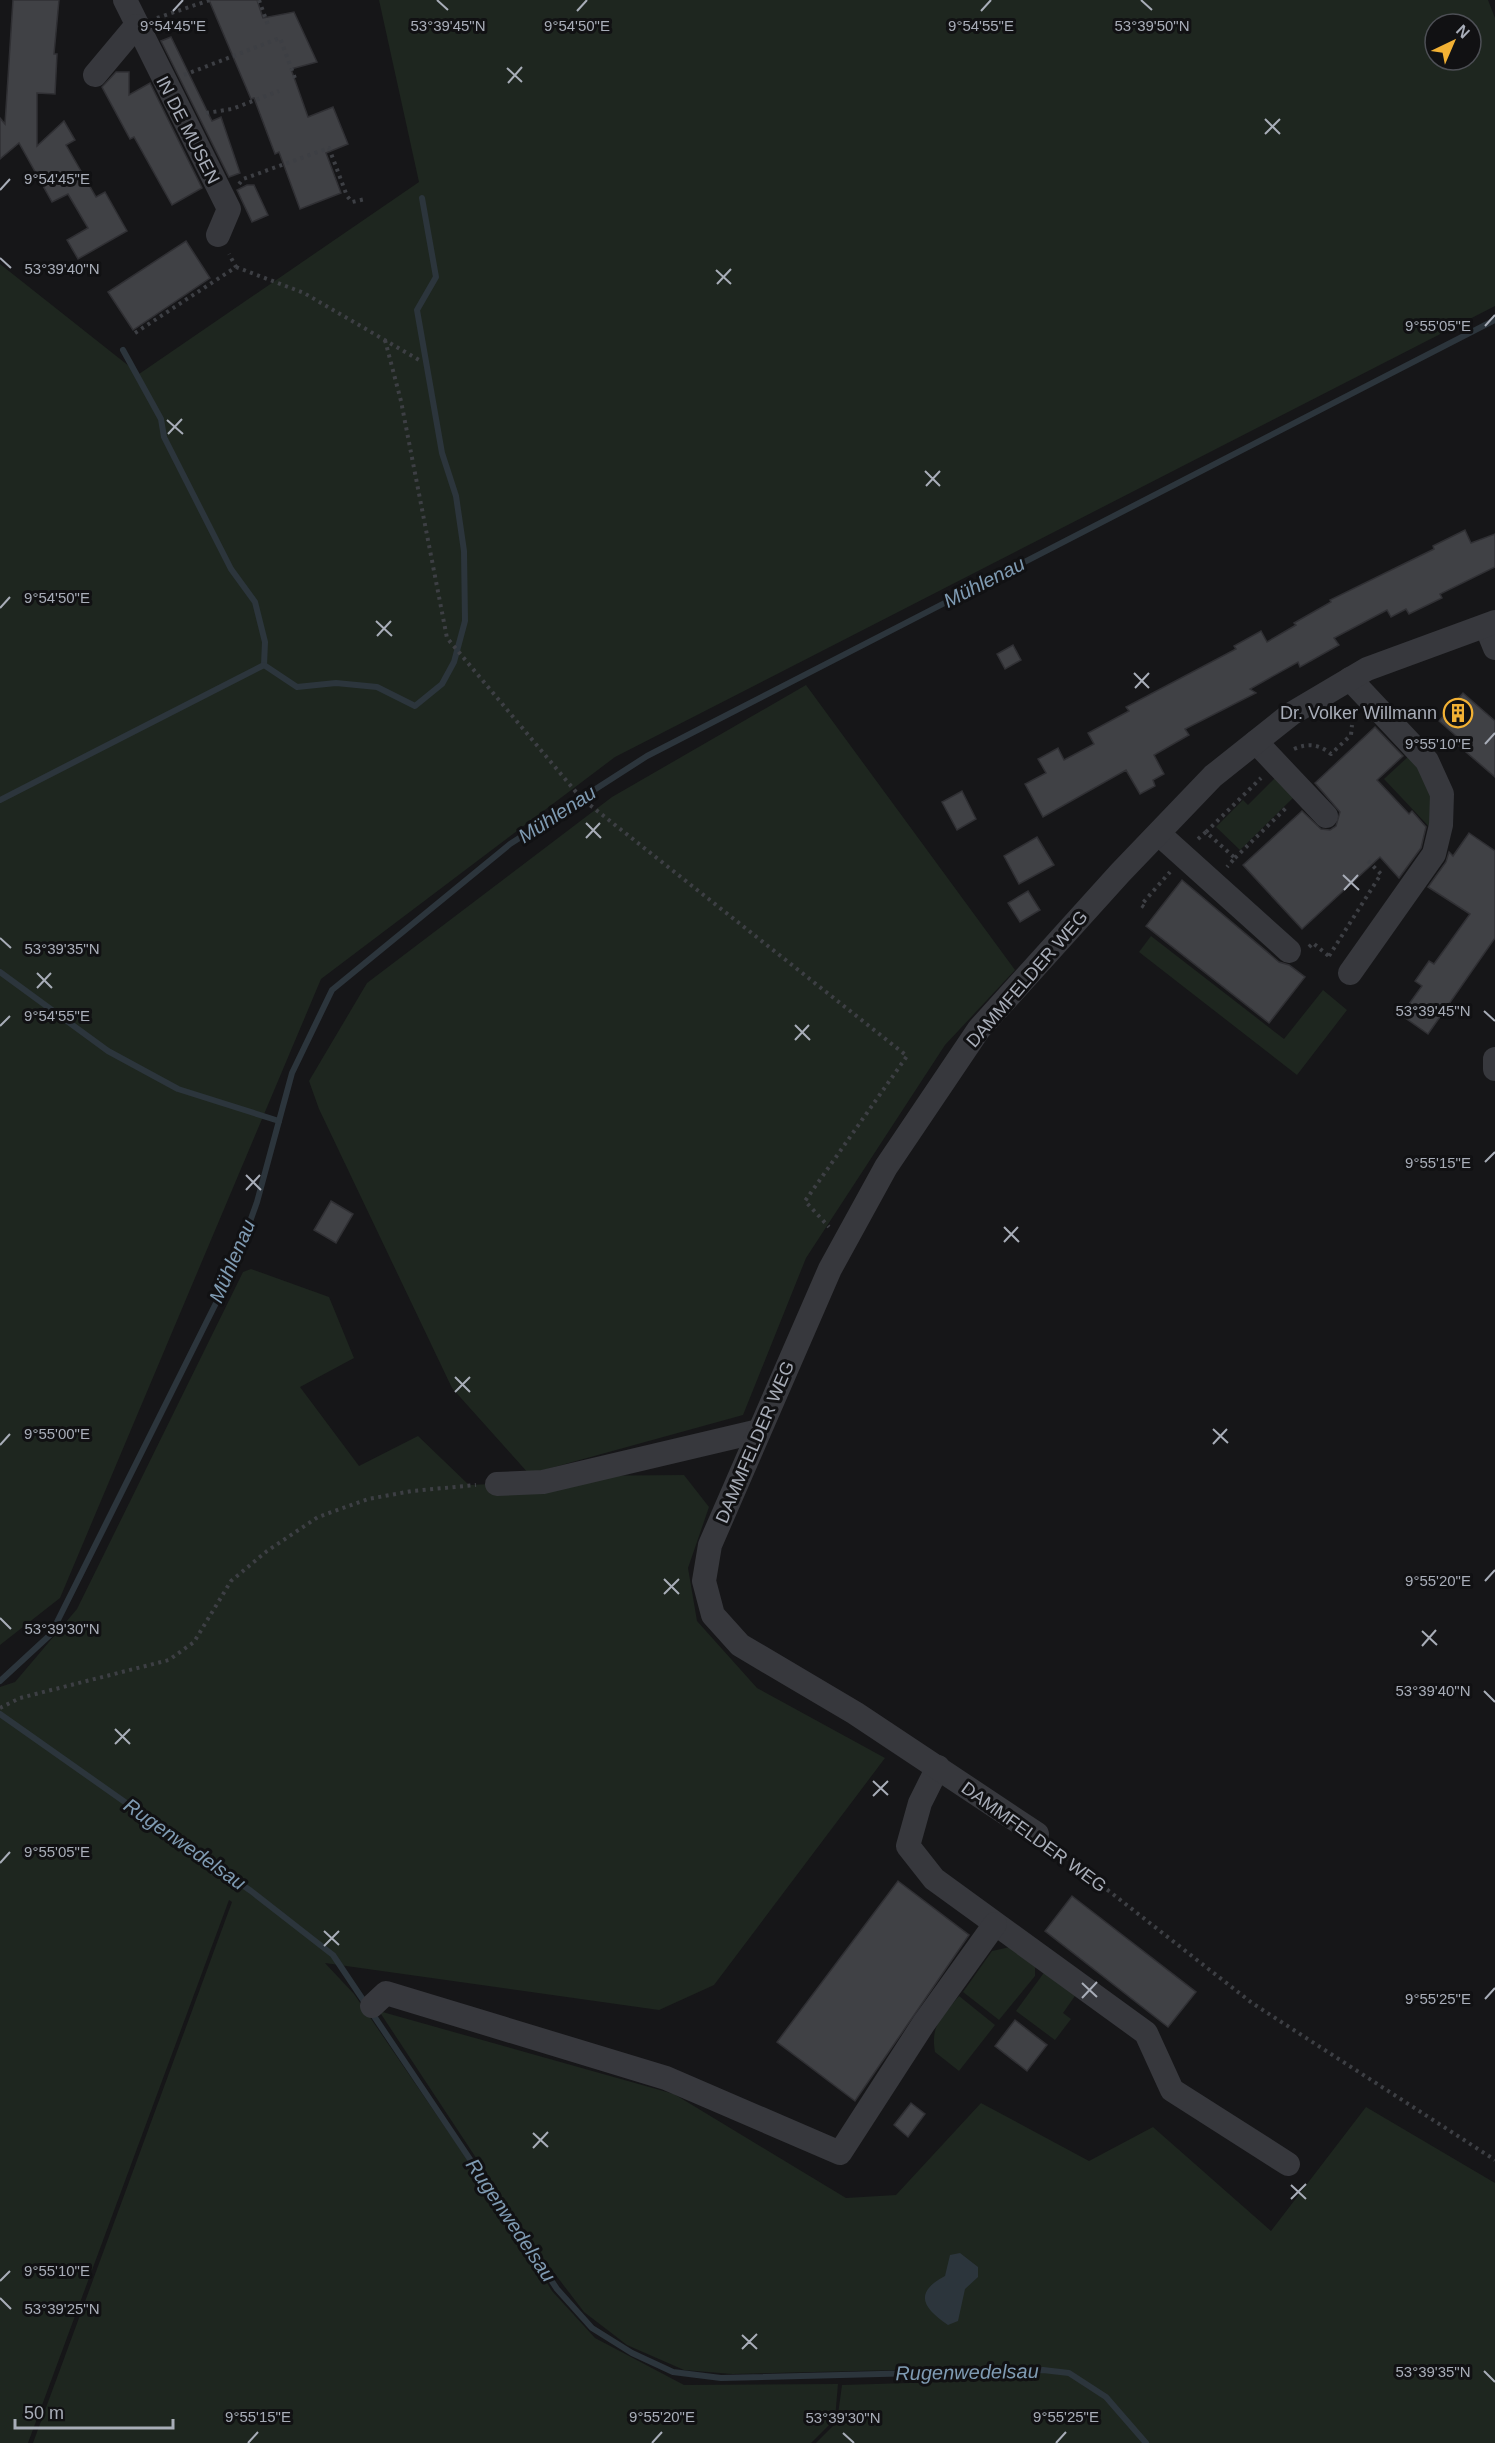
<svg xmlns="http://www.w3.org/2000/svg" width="1495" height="2443" font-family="Arial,sans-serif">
<rect width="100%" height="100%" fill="#161618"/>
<g fill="#1e261f" fill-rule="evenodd">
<path d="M379,0h1109l7,18v288l-880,451 -294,222 -261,619 -60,47v-1381l139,110 280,-192zM1435,24h36v36h-36z"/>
<polygon points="806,685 1015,970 945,1045 806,1258 743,1415 529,1474 452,1388 319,1109 309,1081 367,983 612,797"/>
<polygon points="1410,755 1430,786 1435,833 1384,779"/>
<polygon points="1275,778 1294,797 1240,850 1216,827 1243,800 1248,805"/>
<polygon points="1151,936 1284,1039 1323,990 1347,1010 1297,1075 1139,952"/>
<polygon points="251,1269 329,1297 354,1358 300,1387 359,1466 418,1436 469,1485 543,1482 568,1476 684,1475 709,1507 688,1568 697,1621 757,1688 885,1758 714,1985 659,2010 325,1963 354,1994 508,2219 552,2291 595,2338 684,2385 838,2384 835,2419 811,2443 33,2443 232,1902 229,1900 28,2443 0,2443 0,1687 15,1682 77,1609 243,1272"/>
<polygon points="1010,1947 1035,1966 1035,1976 999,2020 963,1992 992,1951"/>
<polygon points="1046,1970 1077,1993 1063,2013 1071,2019 1055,2040 1016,2011"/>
<path d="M959,1996l36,29 -36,46 -24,-19c-5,-28 8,-36 24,-56z"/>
<polygon points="379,2011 674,2094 846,2198 896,2195 981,2103 1089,2161 1153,2127 1271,2231 1366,2107 1495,2183 1495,2443 816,2443 837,2422 842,2385 942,2382 942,2369 732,2374 684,2370 627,2345 584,2312 539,2253"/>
</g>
<path fill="#2c353c" d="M960,2253l18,14v10l-13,12 -7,32 -10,4c-25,-17 -35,-32 -3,-49l5,-21z"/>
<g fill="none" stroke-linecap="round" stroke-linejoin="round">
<g stroke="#2c353c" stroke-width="6">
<polyline points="123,350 161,419 164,437 231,569 255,602 265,642 264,665"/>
<polyline points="0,800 264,665 297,687 336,683 377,687 415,706 442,684 454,662 465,621 464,551 456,496 442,453 417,310 436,277 422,198"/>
<polyline points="0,972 108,1051 178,1089 279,1121"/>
<polyline points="0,1681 51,1634 233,1269 257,1202 292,1073 332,990 510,844 647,756 1495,320"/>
<polyline points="0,1714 251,1891 333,1955 557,2289 592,2328 632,2353 673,2372 721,2378 1043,2370 1069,2373 1106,2397 1146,2443"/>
</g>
</g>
<g fill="#404145" stroke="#303034" stroke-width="1.5">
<polygon points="13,0 59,0 54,54 57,54 55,94 37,93 37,146 64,121 75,140 66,145 96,197 105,192 127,231 78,259 67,240 88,228 68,194 52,202 19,143 0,159 0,118 5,124"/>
<polygon points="209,0 257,0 263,18 294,12 317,62 291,69 308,117 333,107 348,144 326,153 341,193 300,209 279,152 275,154 254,98 251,99"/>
<polygon points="171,37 212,121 221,117 240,173 229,177 161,41"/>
<polygon points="116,72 129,72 129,95 150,83 202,188 172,205 134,137 130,139 102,87"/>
<polygon points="247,185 254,185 268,215 252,222 237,190"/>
<polygon points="186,241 210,278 133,330 108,292"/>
<polygon points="1465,530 1471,543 1495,534 1495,567 1440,594 1442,598 1409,614 1406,609 1391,617 1387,610 1334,638 1339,645 1300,667 1298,662 1250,689 1256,693 1185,729 1189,735 1154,755 1164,774 1153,780 1155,786 1140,794 1126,770 1043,817 1025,784 1046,773 1038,759 1058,748 1064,760 1094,744 1088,733 1129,711 1126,707 1236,649 1234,646 1261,631 1267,642 1296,625 1294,623 1331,602 1330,600 1434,549 1433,546"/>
<polygon points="1013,645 1021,660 1005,669 997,654"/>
<polygon points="1463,693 1495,721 1495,777 1459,746 1463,742 1439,721"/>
<polygon points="1375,727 1403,756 1377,780 1409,814 1412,811 1426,827 1421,848 1399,878 1380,857 1302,929 1243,865 1302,811 1321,829 1330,830 1336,826 1340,812 1315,783"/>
<polygon points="962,791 976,819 957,830 942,802"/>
<polygon points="1469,833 1495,851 1495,938 1428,1034 1401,1015 1422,986 1415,981 1429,961 1434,964 1470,914 1428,887 1446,862 1449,852 1453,856"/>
<polygon points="1037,837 1054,865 1019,884 1004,856"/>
<polygon points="1182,880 1279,962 1289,965 1305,977 1269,1023 1146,926"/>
<polygon points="1028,891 1040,910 1020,922 1008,903"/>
<polygon points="331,1201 353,1214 336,1243 314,1230"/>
<polygon points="898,1881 969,1935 855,2101 777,2042"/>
<polygon points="1072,1896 1196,1992 1168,2027 1045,1931"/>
<polygon points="1015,2020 1047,2045 1027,2071 995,2046"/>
<polygon points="911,2103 925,2114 908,2137 894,2125"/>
</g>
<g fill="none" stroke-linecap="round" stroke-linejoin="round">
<g stroke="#3d3f44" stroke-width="4" stroke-dasharray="3 4.5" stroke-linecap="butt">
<polyline points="259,0 268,25"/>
<polyline points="157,18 210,0"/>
<polyline points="184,75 280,38 296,81"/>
<polyline points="206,113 232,109 279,91"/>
<polyline points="239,184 243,179 329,148 347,196 352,202 365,199"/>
<polyline points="236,267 304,293 419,360"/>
<polyline points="135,333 236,267 229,254"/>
<polyline points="385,340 401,401 447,638 581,798 907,1056 805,1201 829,1227"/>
<path d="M1294,749c14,-6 25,-5 37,5l20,-19 1,-10"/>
<polyline points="1206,832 1261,778"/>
<polyline points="1198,839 1206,832 1235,858 1227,867"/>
<polyline points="1235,858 1288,806"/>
<polyline points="1144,907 1141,905 1170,872"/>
<polyline points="1309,947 1313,943 1331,958"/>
<polyline points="1329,956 1381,874 1368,861"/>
<polyline points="0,1708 20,1698 169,1660 194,1642 231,1581 267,1551 318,1517 368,1499 412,1491 476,1485"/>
<polyline points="1054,1848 1252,2003 1495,2160"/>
</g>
<g stroke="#37383d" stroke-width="24">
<polyline points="125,0 229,209 218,235"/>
<polyline points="95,75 136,26"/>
<polyline points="1486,626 1495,648"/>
<polyline points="1256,742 1326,816"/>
<polyline points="1159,834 1289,951"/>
<polyline points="1350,973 1434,854 1441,825 1442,794 1427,761 1350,679"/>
<polyline points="1495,1059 1495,1069"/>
<polyline points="497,1484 543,1482 759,1431"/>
<polyline points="938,1767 920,1803 908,1846 934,1879 1146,2033 1172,2090 1288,2164"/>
<polyline points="1037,1834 855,1713 740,1645 713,1615 704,1581 710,1545 830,1269 886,1167 979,1029 1120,873 1213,776 1291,714 1367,669 1495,622"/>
<polyline points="372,2006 386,1993 666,2078 840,2153 924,2023 995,1924"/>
</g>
</g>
<path fill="none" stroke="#a8adb8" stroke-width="2" d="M437,0l11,10M1141,0l11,10M173,11l10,-11M577,11l10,-11M981,11l10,-11M507,68l15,14M508,83l14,-16M1265,119l15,15M1265,134l15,-15M0,190l10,-11M0,258l11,10M716,270l15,14M717,284l14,-15M1485,326l10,-11M167,420l16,14M168,434l14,-15M925,471l15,15M926,486l14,-15M0,608l10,-11M376,621l16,15M377,636l14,-15M1134,673l15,15M1135,688l14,-15M1485,744l10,-11M586,823l15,15M586,838l14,-15M1343,875l16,15M1344,890l14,-15M0,938l11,10M37,973l15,15M37,988l14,-15M1484,1011l11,10M795,1025l15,15M0,1026l10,-10M795,1040l14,-15M1485,1162l10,-10M246,1175l15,15M246,1190l14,-15M1004,1227l15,15M1004,1242l14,-15M455,1377l15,15M455,1392l15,-15M1213,1429l15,14M1213,1444l14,-15M0,1445l10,-11M664,1579l15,15M1485,1581l10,-11M664,1594l15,-15M0,1618l11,11M1422,1631l15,14M1422,1646l14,-16M1484,1691l11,11M115,1729l15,15M115,1744l15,-15M873,1781l15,14M873,1796l15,-15M0,1863l10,-11M324,1931l15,14M324,1946l15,-15M1082,1983l15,14M1082,1998l15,-16M1485,1999l10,-11M533,2133l15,14M533,2148l15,-16M1291,2185l15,14M1291,2199l15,-15M0,2281l10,-10M0,2298l11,11M742,2335l15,14M742,2349l15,-15M1484,2371l11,11M843,2433l11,10M248,2443l10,-11M652,2443l10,-11M1056,2443l10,-11"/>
<defs>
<g id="building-ring" transform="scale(1.5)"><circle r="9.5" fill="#111113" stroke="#f2b134" stroke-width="1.5"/><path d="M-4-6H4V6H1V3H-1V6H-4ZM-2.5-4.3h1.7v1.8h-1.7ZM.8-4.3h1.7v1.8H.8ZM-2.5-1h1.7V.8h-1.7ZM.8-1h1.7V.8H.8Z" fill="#f2b134"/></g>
</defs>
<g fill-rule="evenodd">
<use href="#building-ring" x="1458" y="713"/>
</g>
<g text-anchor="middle" stroke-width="6" stroke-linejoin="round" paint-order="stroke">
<g font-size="18" fill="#a8adb8" stroke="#111113">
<text transform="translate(188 130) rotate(63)" y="6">IN DE MUSEN</text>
<text transform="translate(1027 979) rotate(-49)" y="6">DAMMFELDER WEG</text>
<text transform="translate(755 1442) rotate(-67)" y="6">DAMMFELDER WEG</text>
<text transform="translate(1034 1837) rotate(36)" y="6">DAMMFELDER WEG</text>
</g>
<g font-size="18" fill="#a8adb8" stroke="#111113" text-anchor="end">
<text x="1437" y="719">Dr. Volker Willmann</text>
</g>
<g font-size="20" font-style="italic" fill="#7f9bb3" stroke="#111113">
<text transform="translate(984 582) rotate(-27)" y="7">Mühlenau</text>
<text transform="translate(557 814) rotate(-33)" y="7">Mühlenau</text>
<text transform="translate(232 1261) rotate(-67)" y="7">Mühlenau</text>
<text transform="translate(185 1844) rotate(35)" y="7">Rugenwedelsau</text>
<text transform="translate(511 2220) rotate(56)" y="7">Rugenwedelsau</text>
<text transform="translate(967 2372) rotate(-1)" y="7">Rugenwedelsau</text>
</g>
</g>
<g font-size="15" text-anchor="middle" fill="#a8adb8" stroke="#111113" stroke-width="6" stroke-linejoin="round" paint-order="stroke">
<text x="448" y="31">53°39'45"N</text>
<text x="1152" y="31">53°39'50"N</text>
<text x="173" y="31">9°54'45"E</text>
<text x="577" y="31">9°54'50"E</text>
<text x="981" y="31">9°54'55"E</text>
<text x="57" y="184">9°54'45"E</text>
<text x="62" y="274">53°39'40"N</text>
<text x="1438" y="331">9°55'05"E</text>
<text x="57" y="603">9°54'50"E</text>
<text x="1438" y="749">9°55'10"E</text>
<text x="62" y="954">53°39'35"N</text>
<text x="1433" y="1016">53°39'45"N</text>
<text x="57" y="1021">9°54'55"E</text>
<text x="1438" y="1168">9°55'15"E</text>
<text x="57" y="1439">9°55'00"E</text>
<text x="1438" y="1586">9°55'20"E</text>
<text x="62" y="1634">53°39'30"N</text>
<text x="1433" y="1696">53°39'40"N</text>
<text x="57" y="1857">9°55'05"E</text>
<text x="1438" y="2004">9°55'25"E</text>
<text x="57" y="2276">9°55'10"E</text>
<text x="62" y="2314">53°39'25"N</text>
<text x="1433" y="2377">53°39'35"N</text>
<text x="258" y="2422">9°55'15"E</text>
<text x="662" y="2422">9°55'20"E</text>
<text x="1066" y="2422">9°55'25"E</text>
<text x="843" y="2423">53°39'30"N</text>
</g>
<g transform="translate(1453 42) rotate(44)"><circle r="28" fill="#111113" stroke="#4d4f55" stroke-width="1.5"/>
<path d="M0-4.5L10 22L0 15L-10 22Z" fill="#f2b134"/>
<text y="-9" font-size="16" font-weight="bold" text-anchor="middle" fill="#a8adb8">N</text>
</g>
<path d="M15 2419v9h158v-9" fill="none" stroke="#a8adb8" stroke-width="3"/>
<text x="24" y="2419" font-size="18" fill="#a8adb8" stroke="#111113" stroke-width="4.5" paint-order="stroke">50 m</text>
</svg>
